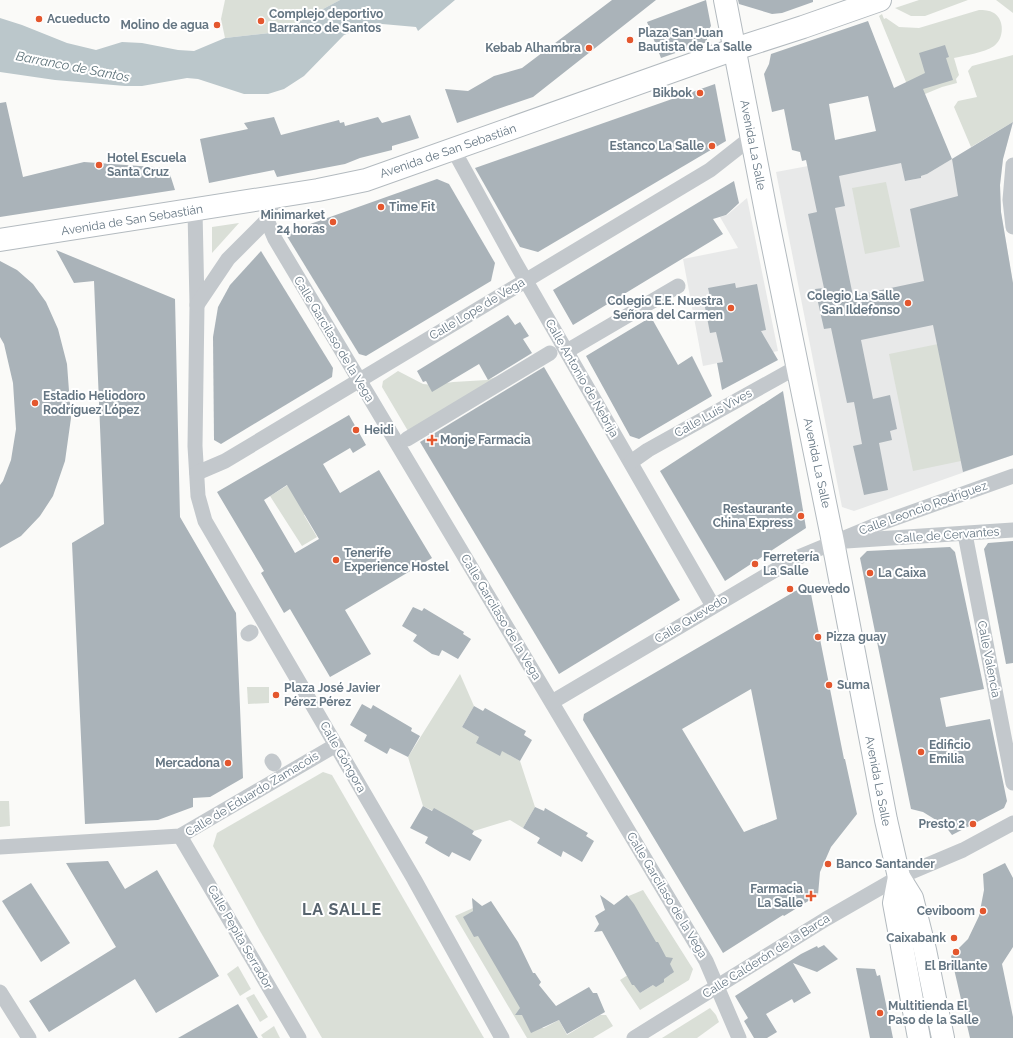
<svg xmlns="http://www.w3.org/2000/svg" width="1013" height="1038" font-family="Raleway,sans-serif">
<rect width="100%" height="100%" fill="#fafaf8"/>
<g fill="#e8e9e9">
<polygon points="1013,122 1003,159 1000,185 1001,212 1013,283 1013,455 854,511 842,507 776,172 824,163 901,163 906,181 921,178 921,176 927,174"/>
<polygon points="747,198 778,351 703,366 683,259 738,248 720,217 727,215"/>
</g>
<g fill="#dadfd7">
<polygon points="225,0 340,0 293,25 270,33 225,38 221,19"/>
<polygon points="919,0 968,0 925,16 911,16 895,8"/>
<polygon points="996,0 1013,0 1013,13"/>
<path d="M979,10c5,0 10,0 15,3 11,7 10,26 0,33 -11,7 -27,9 -40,12l5,17 -3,4 1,4 -15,4 -17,7 -19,-12 -27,-66 3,-2 2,5 2,-1 13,9 20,1z"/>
<polygon points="1013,55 1013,122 971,147 954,107 958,101 977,97 968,71 972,66"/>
<polygon points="886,182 900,247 865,254 852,188"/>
<polygon points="239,223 212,253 212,227"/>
<polygon points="938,344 961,461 913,471 889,354"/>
<polygon points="398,371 423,384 434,385 453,382 487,380 502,375 408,431 382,387 383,381"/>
<polygon points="288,485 318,507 304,515 317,537 302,546 270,496"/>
<polygon points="460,674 474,706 462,727 520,761 535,807 523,828 510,820 474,831 423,806 408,757"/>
<polygon points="247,687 269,687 269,703 248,704"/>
<polygon points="323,772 332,775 484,1038 322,1038 260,931 213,846 217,833"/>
<polygon points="0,801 9,801 10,826 0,827"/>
<polygon points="643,890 693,969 689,980 640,1010 620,980 631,973 640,993 671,974 624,898"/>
<polygon points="473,908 473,911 464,917 469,920 540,1028 544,1028 559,1020 567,1035 600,1015 606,1015 613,1026 593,1038 527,1038 455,916"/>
<polygon points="238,966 251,989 240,996 227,974"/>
<polygon points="254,994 268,1017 260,1022 246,998"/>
<polygon points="710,1008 716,1015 719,1022 697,1038 662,1038"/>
<polygon points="274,1026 280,1038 263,1038 261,1035"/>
</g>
<polygon fill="#bbc7cb" points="340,0 455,0 418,31 416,27 371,23 363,28 344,35 304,76 284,89 268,94 244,94 198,79 187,78 142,86 125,86 55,80 0,72 0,18 22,25 67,43 96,50 122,42 142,43 178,50 194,51 225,38 270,33 293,25"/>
<g fill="#aab3b9" fill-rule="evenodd">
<polygon points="612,0 656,0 533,97 457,123 445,89 468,91 494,76 522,68"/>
<polygon points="706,0 711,26 707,32 707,42 661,58 647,22"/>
<polygon points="738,0 813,0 813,2 782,13 772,14 739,4"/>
<path d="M868,21l26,67 31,-15 -6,-20 26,-8 4,12 -3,1 7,22 -30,9 29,70 61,-37 -10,37 -3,26 1,27 12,71v172l-50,17 -30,-147 -72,15 12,59 17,-4 7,34 -7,2 2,9 -13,3 9,47 -24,5 -11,-49 9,-2 -8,-42 -7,1 -16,-75 -7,1 -9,-40 9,-1 -16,-74 9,-2 -11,-52 -4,1 -2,-9 -8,-2 -8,-41 -12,3 -8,-38 5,-10 2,-10zM868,96l8,35 -41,9 -6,-36zM952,159l6,37 -48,13 14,72 -71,15 -18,-88 10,-2 -6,-30 62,-13 4,18 16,-3v-2l6,-2z"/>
<polygon points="715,84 726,141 538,252 520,247 475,168"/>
<polygon points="6,102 23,177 84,162 168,168 175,190 0,217 0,103"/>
<polygon points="410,115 419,138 392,146 392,150 360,158 345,164 277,177 274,170 209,183 200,139 248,129 244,123 274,117 281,135 339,120 340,123 344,122 345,126 378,117 382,123"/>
<polygon points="437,179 449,184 495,263 491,281 366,356 359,354 285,233"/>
<polygon points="734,181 739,203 726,215 713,219 723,234 573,325 553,290"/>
<polygon points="56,250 175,299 180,517 236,613 243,778 210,797 193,798 193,807 158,820 85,824 72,543 104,524 94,281 74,283"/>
<polygon points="261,251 333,368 332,377 221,444 214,440 213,337 218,307 230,285"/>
<polygon points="0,261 17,270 33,284 46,302 58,329 67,364 71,418 65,461 53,496 40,516 21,536 0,548 0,485 3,481 11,460 16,429 13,383 4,344 0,337"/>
<polygon points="735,283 736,288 757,284 766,330 761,331 778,360 722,390 717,363 723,362 716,332 710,333 704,302 711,301 708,288"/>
<polygon points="508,315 515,325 520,322 529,336 523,339 532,353 488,380 479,364 432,392 426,381 423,382 417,371"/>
<polygon points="651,317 678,365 692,356 712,396 639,439 630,436 586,356"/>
<polygon points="544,367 680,600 559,674 420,442"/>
<polygon points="783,391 806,528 725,581 660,471"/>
<path d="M349,415l17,30 -13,8 -3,-5 -27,16 17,29 39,-23 53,88 -87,52 26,44 -41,23 -40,-68 -6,4 -23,-40 3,-2 -47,-79zM287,485l32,54 -24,14 -31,-53z"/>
<polygon points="1013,541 1013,663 1006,664 984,549 988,543"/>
<polygon points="950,547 955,552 984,689 940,698 946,727 990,719 1007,801 1004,808 952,835 946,827 936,820 923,812 911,809 860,558 867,551"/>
<path d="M804,586l6,3 34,170h1l12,55 -26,33 -11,25 -2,23 -34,21 -1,-1 -60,38 -140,-233 1,-6zM751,689l26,130 -33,13 -62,-103z"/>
<polygon points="413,607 422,611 424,608 464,632 463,634 471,639 458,659 442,650 439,656 432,654 413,641 417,635 402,626"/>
<polygon points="362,704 371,709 373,705 412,728 411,731 420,736 408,757 390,748 387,754 364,741 367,735 350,725"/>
<polygon points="474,706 483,711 485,708 526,731 524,735 532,740 520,761 502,751 500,756 476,743 479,737 462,727"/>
<polygon points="423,806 432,811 434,808 452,818 474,831 472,834 482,840 470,861 452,852 449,857 440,852 425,843 428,837 410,828"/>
<polygon points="535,807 544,811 545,808 588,833 586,836 594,841 582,862 563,851 561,857 537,843 540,838 523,828"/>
<polygon points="108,861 125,889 157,870 219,976 156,1013 135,979 49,1032 29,1001 116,947 66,863"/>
<polygon points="1005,863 1013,878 1013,947 1002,964 1013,1017 1013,1038 970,1038 951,956 968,939 979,916 984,890 983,874"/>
<polygon points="31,883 70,943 41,962 2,901"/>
<polygon points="600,895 614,905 627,895 634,904 656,942 658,942 666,957 673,958 670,964 674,972 664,979 664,982 656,987 653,985 640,993 634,985 632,985 602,931 594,932 599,924 595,916 605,910"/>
<polygon points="472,898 482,906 491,901 518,942 533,973 535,973 541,982 539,985 556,1006 589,987 593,993 597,993 605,1012 567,1034 559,1020 531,1033 522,1015 515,1015 520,1008 478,936 474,937 463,917 473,911"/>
<polygon points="824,945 838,959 817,972 793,963 811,993 794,1003 792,999 766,1014 777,1032 767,1038 754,1038 744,1021 748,1018 735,996 801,954 817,946 818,948"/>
<polygon points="856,968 875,969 877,976 880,975 893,1038 870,1038"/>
<polygon points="238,1004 258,1038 178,1038"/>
</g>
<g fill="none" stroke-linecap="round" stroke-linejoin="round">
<g stroke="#b3babf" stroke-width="24">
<g id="secondary">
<polyline points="725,0 767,217 833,542 886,820 899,877 912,898 925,950 943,1038"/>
<polyline points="0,240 318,190 366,180 735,49 803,27 880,0"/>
<polyline points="899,877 894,903 919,1038"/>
</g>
</g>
<g stroke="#c3c8cc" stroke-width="15">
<polyline points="453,149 515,262 713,606"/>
<polyline points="1013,165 1010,200 1013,227"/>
<polyline points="274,197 267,220 275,239 706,961 739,1038"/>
<polyline points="195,210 197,305 195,446 198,496 205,521 414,879 502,1038"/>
<polyline points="197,305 228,259 267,220"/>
<polyline points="567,351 678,286"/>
<polyline points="407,439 550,353"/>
<polyline points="631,462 648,450 797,367"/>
<polyline points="197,473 225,461 710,170 752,137"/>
<polyline points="965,534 1013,783"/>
<polyline points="846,541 1013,530"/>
<polyline points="248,634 251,632"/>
<polyline points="552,702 794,559 876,525 1013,476"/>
<polyline points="272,761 274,764"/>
<polyline points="180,836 299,1038"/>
<polyline points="0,847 180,836 336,745"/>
<polyline points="0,992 29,1038"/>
<polyline points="634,1038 826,919 899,877 963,850 1013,823"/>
</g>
<use href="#secondary" stroke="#fff" stroke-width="22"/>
</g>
<g fill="#e4572e" stroke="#fff" stroke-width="1.5">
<circle cx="39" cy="19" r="4"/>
<circle cx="261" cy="21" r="4"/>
<circle cx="217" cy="25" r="4"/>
<circle cx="630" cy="40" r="4"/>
<circle cx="589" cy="48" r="4"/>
<circle cx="700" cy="93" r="4"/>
<circle cx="712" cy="146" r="4"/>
<circle cx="99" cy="165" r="4"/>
<circle cx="381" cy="207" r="4"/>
<circle cx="333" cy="222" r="4"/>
<circle cx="908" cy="303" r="4"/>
<circle cx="731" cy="308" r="4"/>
<circle cx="35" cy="403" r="4"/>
<circle cx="356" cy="430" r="4"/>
<path d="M430 434h4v4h4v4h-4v4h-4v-4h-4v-4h4z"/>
<circle cx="801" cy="516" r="4"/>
<circle cx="336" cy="560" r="4"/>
<circle cx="755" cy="564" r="4"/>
<circle cx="870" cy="573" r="4"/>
<circle cx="790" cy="589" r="4"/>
<circle cx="818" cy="637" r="4"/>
<circle cx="829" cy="685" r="4"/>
<circle cx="276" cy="695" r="4"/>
<circle cx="921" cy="752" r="4"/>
<circle cx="228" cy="763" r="4"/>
<circle cx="973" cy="824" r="4"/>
<circle cx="828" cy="864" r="4"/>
<path d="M809 890h4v4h4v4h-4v4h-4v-4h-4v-4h4z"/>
<circle cx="983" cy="911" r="4"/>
<circle cx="954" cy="938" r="4"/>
<circle cx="956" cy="952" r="4"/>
<circle cx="880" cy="1013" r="4"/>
</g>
<g text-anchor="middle" stroke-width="4" stroke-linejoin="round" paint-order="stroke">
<g font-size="12" font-weight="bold" fill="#657683" stroke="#fff" text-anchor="start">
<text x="269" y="18">Complejo deportivo<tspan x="269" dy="14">Barranco de Santos</tspan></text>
<text x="47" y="23">Acueducto</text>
<text x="209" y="29" text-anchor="end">Molino de agua</text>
<text x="638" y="37">Plaza San Juan<tspan x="638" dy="14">Bautista de La Salle</tspan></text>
<text x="581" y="52" text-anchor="end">Kebab Alhambra</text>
<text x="692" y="97" text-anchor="end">Bikbok</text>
<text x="704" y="150" text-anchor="end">Estanco La Salle</text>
<text x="107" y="162">Hotel Escuela<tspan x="107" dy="14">Santa Cruz</tspan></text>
<text x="389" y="211">Time Fit</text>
<text x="325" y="219" text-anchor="end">Minimarket<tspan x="325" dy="14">24 horas</tspan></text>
<text x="900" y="300" text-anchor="end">Colegio La Salle<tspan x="900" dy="14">San Ildefonso</tspan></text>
<text x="723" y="305" text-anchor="end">Colegio E.E. Nuestra<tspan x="723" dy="14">Señora del Carmen</tspan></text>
<text x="43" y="400">Estadio Heliodoro<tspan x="43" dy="14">Rodríguez López</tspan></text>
<text x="364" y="434">Heidi</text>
<text x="440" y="444">Monje Farmacia</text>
<text x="793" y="513" text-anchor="end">Restaurante<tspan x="793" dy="14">China Express</tspan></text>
<text x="344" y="557">Tenerife<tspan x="344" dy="14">Experience Hostel</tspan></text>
<text x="763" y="561">Ferretería<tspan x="763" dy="14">La Salle</tspan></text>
<text x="878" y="577">La Caixa</text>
<text x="798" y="593">Quevedo</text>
<text x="826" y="641">Pizza guay</text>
<text x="837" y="689">Suma</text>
<text x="284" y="692">Plaza José Javier<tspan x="284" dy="14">Pérez Pérez</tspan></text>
<text x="929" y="749">Edificio<tspan x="929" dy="14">Emilia</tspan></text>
<text x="220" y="767" text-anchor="end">Mercadona</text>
<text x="965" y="828" text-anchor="end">Presto 2</text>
<text x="836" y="868">Banco Santander</text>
<text x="803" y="893" text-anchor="end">Farmacia<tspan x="803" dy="14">La Salle</tspan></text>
<text x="975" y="915" text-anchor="end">Ceviboom</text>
<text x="946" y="942" text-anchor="end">Caixabank</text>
<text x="956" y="970" text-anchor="middle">El Brillante</text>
<text x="888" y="1010">Multitienda El<tspan x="888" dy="14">Paso de la Salle</tspan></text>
</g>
<g font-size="12" fill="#657683" stroke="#fff">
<text transform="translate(753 145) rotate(79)" y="4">Avenida La Salle</text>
<text transform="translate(448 151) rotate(-19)" y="4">Avenida de San Sebastián</text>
<text transform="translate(132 220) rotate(-9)" y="4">Avenida de San Sebastián</text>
<text transform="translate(477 309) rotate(-31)" y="4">Calle Lope de Vega</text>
<text transform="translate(334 339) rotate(59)" y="4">Calle Garcilaso de la Vega</text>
<text transform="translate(582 378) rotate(60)" y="4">Calle Antonio de Nebrija</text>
<text transform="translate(713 413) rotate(-29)" y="4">Calle Luís Vives</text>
<text transform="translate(817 463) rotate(78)" y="4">Avenida La Salle</text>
<text transform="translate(923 508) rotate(-20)" y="4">Calle Leoncio Rodríguez</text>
<text transform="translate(947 535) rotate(-4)" y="4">Calle de Cervantes</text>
<text transform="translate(501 617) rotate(59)" y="4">Calle Garcilaso de la Vega</text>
<text transform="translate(691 619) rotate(-31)" y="4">Calle Quevedo</text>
<text transform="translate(989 659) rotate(79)" y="4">Calle Valencia</text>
<text transform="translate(343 757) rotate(60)" y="4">Calle Góngora</text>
<text transform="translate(878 781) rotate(79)" y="4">Avenida La Salle</text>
<text transform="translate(252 794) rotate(-31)" y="4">Calle de Eduardo Zamacois</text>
<text transform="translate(667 895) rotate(59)" y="4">Calle Garcilaso de la Vega</text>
<text transform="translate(240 937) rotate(60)" y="4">Calle Pepita Serrador</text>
<text transform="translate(766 956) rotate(-32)" y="4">Calle Calderón de la Barca</text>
</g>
<g font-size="13" font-style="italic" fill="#60757c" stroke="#fff">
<text transform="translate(73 66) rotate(11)" y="5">Barranco de Santos</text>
</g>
<g font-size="16" font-weight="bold" letter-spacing="1" fill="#57646e" stroke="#fff">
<text x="342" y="915">LA SALLE</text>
</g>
</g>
</svg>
